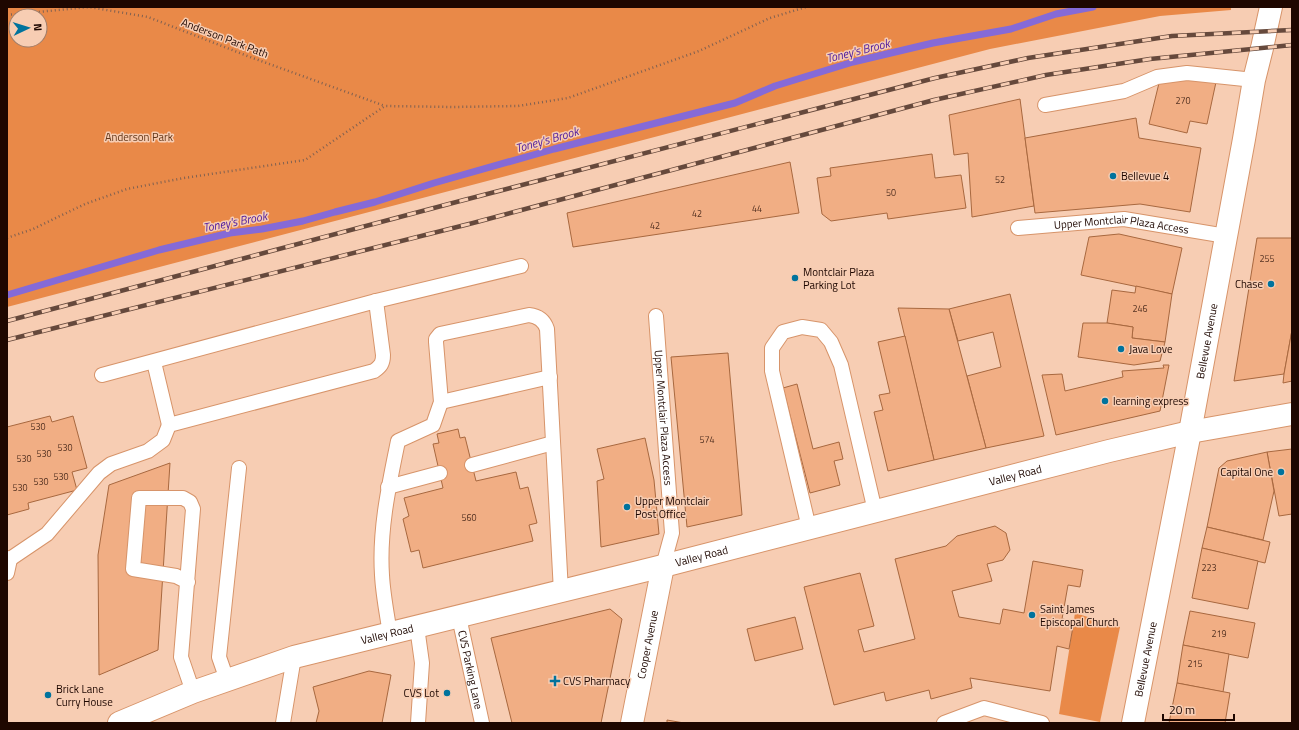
<svg xmlns="http://www.w3.org/2000/svg" width="1299" height="730" font-family="'Titillium Web',sans-serif">
<rect width="100%" height="100%" fill="#f7cdb3"/>
<g fill="#e98948" fill-rule="evenodd">
<path d="M7,7h1224v3l-71,6 -170,33 -983,258zM16,16h24v24h-24z"/>
<polygon points="1075,613 1120,627 1100,722 1059,714"/>
</g>
<g fill="none" stroke-linecap="round" stroke-linejoin="round">
<polyline stroke="#856ad7" stroke-width="7" points="7,295 159,250 230,233 262,229 303,221 335,212 375,202 434,183 554,149 735,103 775,86 853,62 933,43 1011,29 1056,14 1093,7"/>
</g>
<g fill="#f1ae84" stroke="#a8683f">
<polygon points="1192,77 1216,82 1207,124 1190,121 1187,133 1149,124 1160,79"/>
<polygon points="1020,99 1034,206 972,217 968,153 954,155 949,115"/>
<polygon points="1136,118 1139,138 1201,148 1190,212 1140,204 1035,213 1025,138"/>
<polygon points="932,154 935,178 961,175 966,208 888,219 887,213 831,221 822,214 817,178 831,176 830,168"/>
<polygon points="790,162 799,213 573,247 567,213"/>
<polygon points="1119,234 1182,248 1172,294 1081,275 1089,237"/>
<polygon points="1257,238 1292,238 1292,330 1284,374 1234,381"/>
<polygon points="1136,286 1172,294 1165,342 1132,338 1133,327 1107,323 1112,290 1135,293"/>
<polygon points="1010,294 1044,436 986,448 967,376 1001,367 993,332 958,341 949,309"/>
<polygon points="898,308 949,309 986,448 934,460"/>
<polygon points="1083,323 1107,323 1133,327 1132,338 1165,342 1160,361 1134,365 1078,357"/>
<polygon points="1292,330 1292,381 1283,383 1284,374"/>
<polygon points="905,336 934,460 888,471 874,412 883,410 879,395 890,393 878,342"/>
<polygon points="728,353 742,515 687,527 671,357"/>
<polygon points="1163,365 1169,365 1160,411 1056,435 1042,375 1062,374 1065,391 1123,377 1122,371 1164,368"/>
<polygon points="797,384 813,449 839,442 843,459 834,461 840,485 810,493 783,388"/>
<polygon points="50,416 52,422 73,416 87,468 72,472 77,490 28,503 29,509 7,515 7,427"/>
<polygon points="458,429 460,438 465,437 476,481 516,472 520,489 528,487 537,523 529,525 533,541 423,568 419,550 411,552 403,519 409,516 404,498 443,488 433,444 439,443 437,434"/>
<polygon points="645,438 654,480 659,534 601,547 597,481 604,479 597,449"/>
<polygon points="1292,449 1292,514 1279,516 1267,452"/>
<polygon points="1267,452 1274,491 1263,540 1207,527 1219,468 1227,461"/>
<polygon points="170,463 158,650 99,675 98,555 109,485"/>
<polygon points="995,526 1006,533 1010,550 1003,560 987,564 992,581 952,591 959,617 1000,624 1003,609 1024,613 1033,561 1083,570 1080,587 1068,585 1062,619 1074,621 1069,649 1057,646 1050,691 970,678 972,688 931,699 929,690 886,701 884,692 834,705 804,587 860,573 874,626 858,630 864,652 915,639 895,559 946,546 957,536"/>
<polygon points="1207,527 1270,542 1265,563 1202,548"/>
<polygon points="1202,548 1258,561 1248,609 1192,598"/>
<polygon points="610,609 622,619 601,723 512,723 491,638"/>
<polygon points="1190,611 1255,623 1248,658 1183,645"/>
<polygon points="795,617 803,649 755,661 747,629"/>
<polygon points="1183,645 1229,654 1223,692 1177,683"/>
<polygon points="369,671 391,675 382,723 316,723 319,711 313,687"/>
<polygon points="1177,683 1230,693 1225,723 1169,723"/>
<polygon points="667,720 684,723 667,723"/>
</g>
<g fill="none" stroke-linecap="round" stroke-linejoin="round">
<g stroke="#d7946a" stroke-width="16">
<g id="service">
<polyline points="1045,105 1124,91 1157,77 1187,73 1254,80"/>
<path id="s1" d="M1018,228l106,-9 102,17"/>
<path id="s2" d="M656,316l16,217 -9,33"/>
<polyline points="154,362 169,425"/>
<polyline points="102,375 376,301 521,266"/>
<polyline points="441,402 550,377"/>
<polyline points="472,465 553,443"/>
<polyline points="388,487 440,473"/>
<polyline points="809,528 772,371 772,348 783,332 802,327 821,330 831,342 841,365 875,511"/>
<path d="M7,558l3,1 37,-25 52,-61 12,-9 37,-13 15,-11 6,-15 205,-54c7,-5 9,-8 9,-16l-7,-54"/>
<polyline points="7,573 10,559"/>
<polyline points="188,582 176,576 133,569 139,498 183,498 190,502 193,509 181,657 193,692"/>
<path id="s3" d="M459,617l23,106"/>
<polyline points="417,627 422,663 418,723"/>
<path d="M390,634c-3,-20 -7,-39 -8,-59 -3,-45 7,-90 16,-134l35,-16 8,-23 -5,-60v-3l4,-5 89,-19c9,1 15,5 18,14l14,263"/>
<polyline points="227,680 219,657 239,468"/>
<polyline points="283,723 294,657"/>
<polyline points="944,723 984,708 1042,723"/>
</g>
</g>
<g stroke="#d7946a" stroke-width="24">
<g id="minor">
<path id="s4" d="M632,723l31,-157"/>
</g>
</g>
<g stroke="#d7946a" stroke-width="24">
<g id="tertiary">
<path id="s5" d="M1133,723l57,-291 54,-293 10,-59 8,-32 9,-41"/>
</g>
</g>
<g stroke="#d7946a" stroke-width="24">
<g id="secondary">
<path id="s6" d="M119,723l74,-31 101,-35 369,-91 446,-115 81,-19 102,-18"/>
</g>
</g>
<g stroke="#806151" stroke-width="2.5" stroke-dasharray="1 3" stroke-linecap="butt">
<polyline points="7,15 89,7 148,17 250,57 385,106"/>
<polyline points="7,238 33,229 85,204 127,189 184,178 305,160 385,106 453,107 518,106 568,98 699,51 770,18 806,7"/>
</g>
<use href="#service" stroke="#fff" stroke-width="14"/>
<use href="#minor" stroke="#fff" stroke-width="22"/>
<use href="#tertiary" stroke="#fff" stroke-width="22"/>
<use href="#secondary" stroke="#fff" stroke-width="22"/>
<g stroke="#66493c" stroke-width="4.5">
<g id="rail">
<polyline points="7,321 464,200 935,78 1028,58 1172,36 1292,30"/>
<polyline points="7,340 473,223 934,100 1046,75 1150,59 1292,45"/>
</g>
</g>
<use href="#rail" stroke="#f7cdb3" stroke-width="3" stroke-dasharray="9" stroke-linecap="butt"/>
</g>
<g fill="#00739d" stroke="#f7cdb3" stroke-width="1.5">
<circle cx="1113" cy="176" r="4"/>
<circle cx="795" cy="278" r="4"/>
<circle cx="1271" cy="284" r="4"/>
<circle cx="1121" cy="349" r="4"/>
<circle cx="1105" cy="401" r="4"/>
<circle cx="1281" cy="472" r="4"/>
<circle cx="627" cy="507" r="4"/>
<circle cx="1032" cy="615" r="4"/>
<path d="M553 675h4v4h4v4h-4v4h-4v-4h-4v-4h4z"/>
<circle cx="447" cy="693" r="4"/>
<circle cx="48" cy="695" r="4"/>
</g>
<g text-anchor="middle" stroke-width="3" stroke-linejoin="round" paint-order="stroke">
<g font-size="9" fill="#533121">
<text x="1183" y="104">270</text>
<text x="1000" y="183">52</text>
<text x="891" y="196">50</text>
<text x="757" y="212">44</text>
<text x="697" y="217">42</text>
<text x="655" y="229">42</text>
<text x="1267" y="262">255</text>
<text x="1140" y="312">246</text>
<text x="38" y="430">530</text>
<text x="707" y="443">574</text>
<text x="65" y="451">530</text>
<text x="44" y="457">530</text>
<text x="24" y="462">530</text>
<text x="61" y="480">530</text>
<text x="41" y="485">530</text>
<text x="20" y="491">530</text>
<text x="469" y="521">560</text>
<text x="1209" y="571">223</text>
<text x="1219" y="637">219</text>
<text x="1195" y="667">215</text>
</g>
<g font-size="11" fill="#1e0700" stroke="#f7cdb3">
<text transform="translate(225 38) rotate(21)" y="4">Anderson Park Path</text>
<text dy="4" stroke="none"><textPath href="#s1" startOffset="104">Upper Montclair Plaza Access</textPath></text>
<text dy="4" stroke="none"><textPath href="#s5" startOffset="389">Bellevue Avenue</textPath></text>
<text dy="4" stroke="none"><textPath href="#s2" startOffset="102">Upper Montclair Plaza Access</textPath></text>
<text dy="4" stroke="none"><textPath href="#s6" startOffset="931">Valley Road</textPath></text>
<text dy="4" stroke="none"><textPath href="#s6" startOffset="607">Valley Road</textPath></text>
<text dy="4" stroke="none"><textPath href="#s6" startOffset="283">Valley Road</textPath></text>
<text dy="4" stroke="none"><textPath href="#s4" startOffset="80">Cooper Avenue</textPath></text>
<text dy="4" stroke="none"><textPath href="#s5" startOffset="65">Bellevue Avenue</textPath></text>
<text dy="4" stroke="none"><textPath href="#s3" startOffset="54">CVS Parking Lane</textPath></text>
</g>
<g font-size="11" fill="#623618" stroke="#f7cdb3">
<text x="139" y="141">Anderson Park</text>
</g>
<g font-size="11" fill="#1e0700" stroke="#f7cdb3" text-anchor="start">
<text x="1121" y="180">Bellevue 4</text>
<text x="803" y="276">Montclair Plaza<tspan x="803" dy="13">Parking Lot</tspan></text>
<text x="1263" y="288" text-anchor="end">Chase</text>
<text x="1129" y="353">Java Love</text>
<text x="1113" y="405">learning express</text>
<text x="1273" y="476" text-anchor="end">Capital One</text>
<text x="635" y="505">Upper Montclair<tspan x="635" dy="13">Post Office</tspan></text>
<text x="1040" y="613">Saint James<tspan x="1040" dy="13">Episcopal Church</tspan></text>
<text x="563" y="685">CVS Pharmacy</text>
<text x="56" y="693">Brick Lane<tspan x="56" dy="13">Curry House</tspan></text>
<text x="439" y="697" text-anchor="end">CVS Lot</text>
</g>
<g font-size="12" font-style="italic" fill="#4d199d" stroke="#f7cdb3">
<text transform="translate(858 51) rotate(-14)" y="4">Toney's Brook</text>
<text transform="translate(547 140) rotate(-16)" y="4">Toney's Brook</text>
<text transform="translate(235 222) rotate(-11)" y="4">Toney's Brook</text>
</g>
</g>
<rect width="1299" height="730" fill="none" stroke="#1e0700" stroke-width="16"/>
<g transform="translate(28 28) rotate(86)"><circle r="19" fill="#f7cdb3" stroke="#a07e6b"/>
<path d="M0-3L7 15L0 10L-7 15Z" fill="#00739d"/>
<text y="-6" font-size="11" font-weight="bold" text-anchor="middle" fill="#1e0700">N</text>
</g>
<path d="M1163 714v6h71v-6" fill="none" stroke="#1e0700" stroke-width="2"/>
<text x="1169" y="714" font-size="12" fill="#1e0700" stroke="#f7cdb3" stroke-width="3" paint-order="stroke">20 m</text>
</svg>
